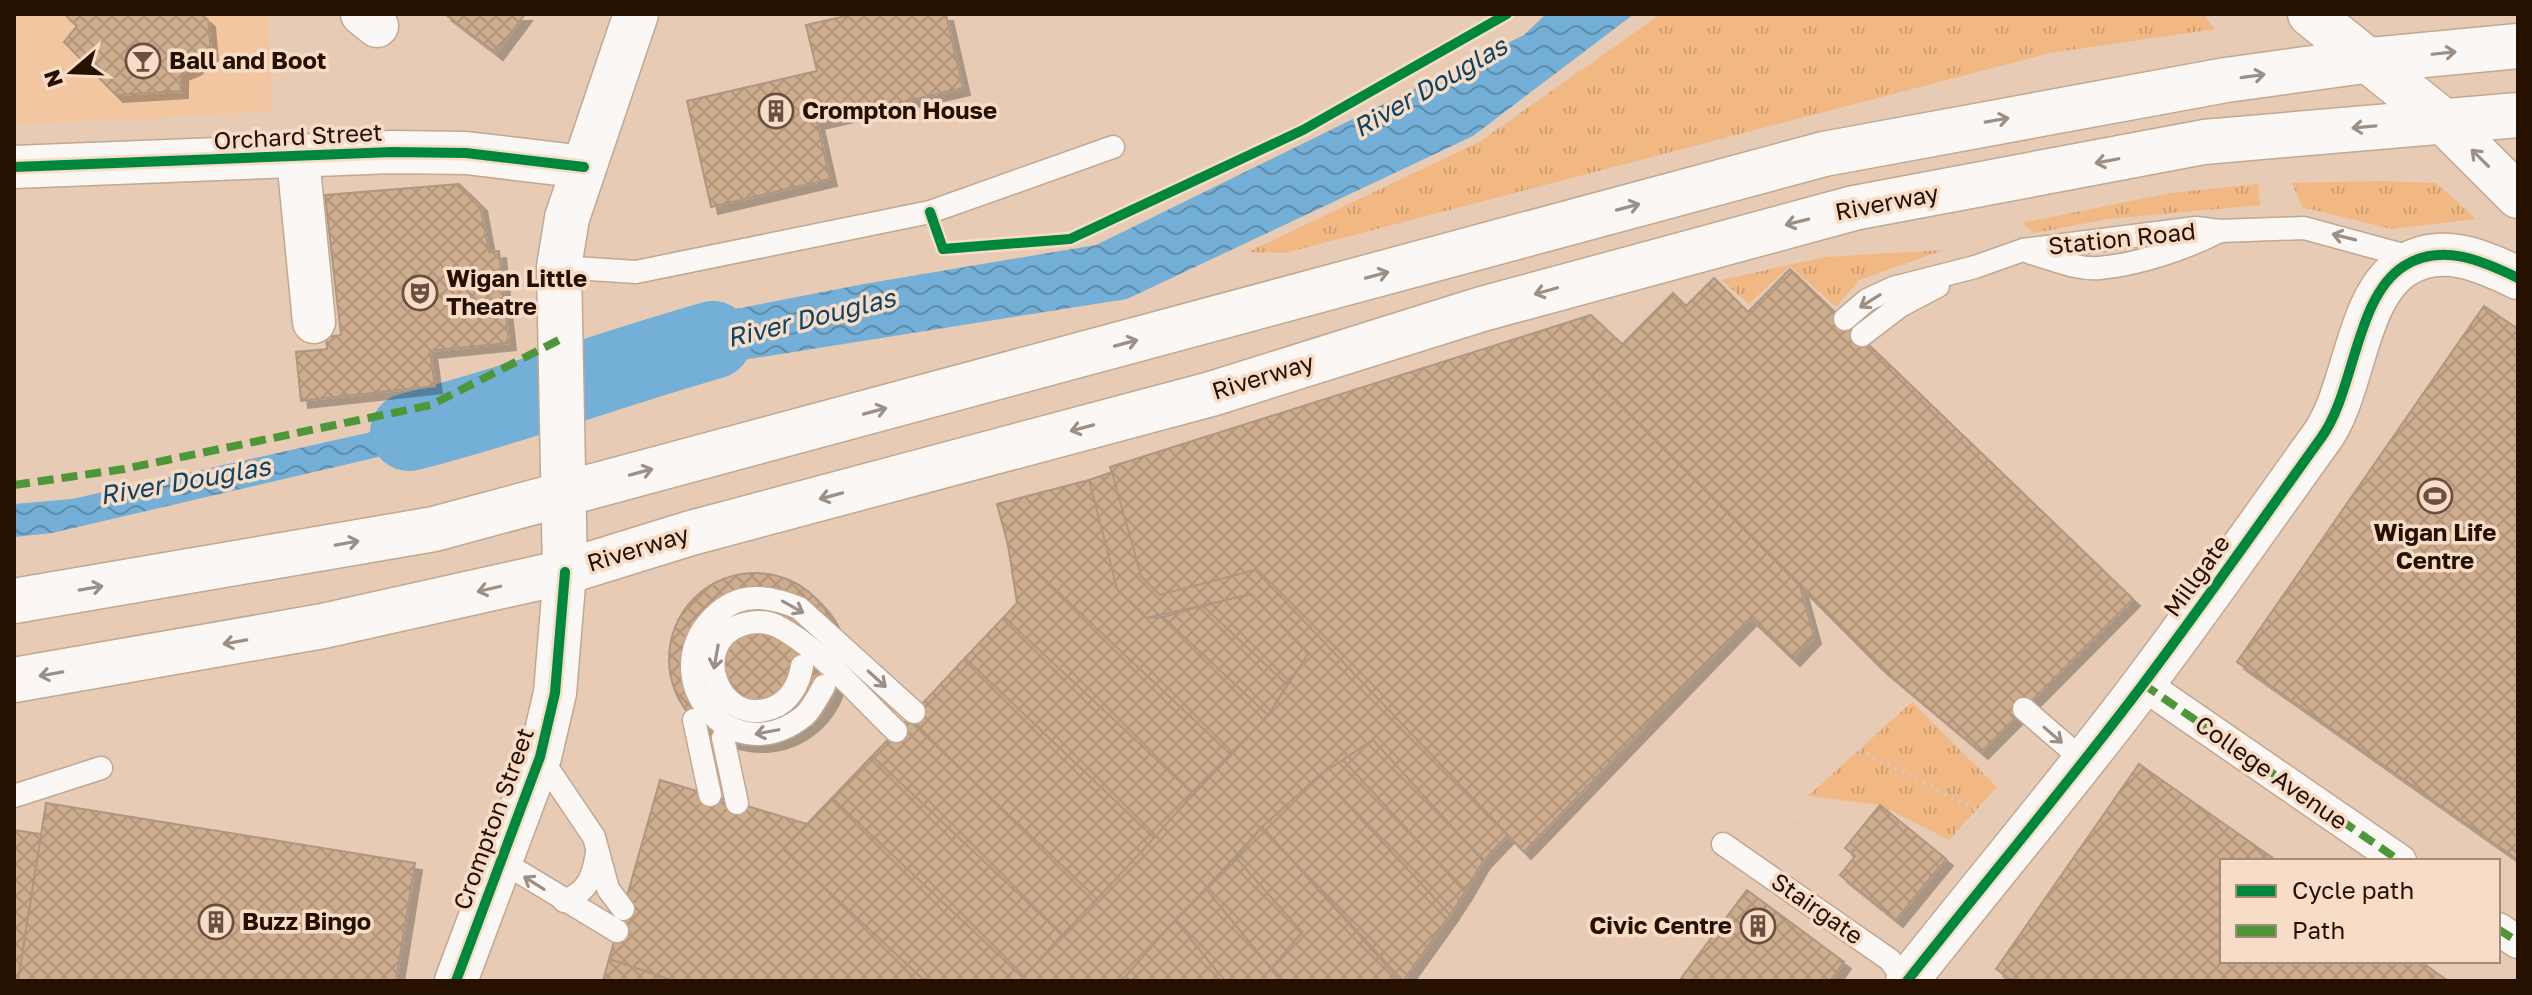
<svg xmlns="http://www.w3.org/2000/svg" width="2532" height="995" font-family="'Golos Text',sans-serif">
<defs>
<pattern id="grass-tufts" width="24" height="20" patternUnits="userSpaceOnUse" patternTransform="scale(2)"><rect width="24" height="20" fill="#f1b884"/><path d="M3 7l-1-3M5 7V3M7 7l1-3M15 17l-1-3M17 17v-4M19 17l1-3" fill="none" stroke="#ce9d70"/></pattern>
<pattern id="water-waves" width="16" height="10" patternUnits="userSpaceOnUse" patternTransform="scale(2)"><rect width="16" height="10" fill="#73afd6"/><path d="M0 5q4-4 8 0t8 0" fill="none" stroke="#5e8dab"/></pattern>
<pattern id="building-cross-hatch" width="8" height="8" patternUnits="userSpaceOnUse" patternTransform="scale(2)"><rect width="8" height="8" fill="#cead8e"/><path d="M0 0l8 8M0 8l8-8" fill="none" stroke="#b19479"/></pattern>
<filter id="shadow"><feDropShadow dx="7" dy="7" stdDeviation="0" flood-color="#0004"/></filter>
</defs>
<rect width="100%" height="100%" fill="#e7cbb4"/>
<polygon fill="#f1c6a1" points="14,14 268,14 272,112 14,125"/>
<g fill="url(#grass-tufts)">
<polygon points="1661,14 2203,14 2215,29 2050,53 1285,253 1248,252 1479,142"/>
<polygon points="2380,181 2436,183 2476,219 2391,229 2302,207 2292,183"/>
<polygon points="2258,184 2260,205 2108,219 2035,233 2022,223 2171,193"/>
<polygon points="1944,250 1859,280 1836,307 1790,266 1749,304 1721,280 1826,257"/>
<polygon points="1912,702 1997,787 1949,840 1880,805 1808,796"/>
</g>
<g fill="url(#water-waves)">
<polygon points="1546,14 1634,14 1473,136 1127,299 610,381 607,334 864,284 1096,245 1524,35"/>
<polygon points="511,381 515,425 52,533 14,537 14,504 72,499 443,416"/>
</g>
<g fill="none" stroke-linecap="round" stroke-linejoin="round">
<path stroke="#73afd6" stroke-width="78" d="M409,432c103,-26 202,-63 304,-92"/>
</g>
<g fill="url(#building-cross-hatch)" stroke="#ae9782" stroke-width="2" filter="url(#shadow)">
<polygon points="64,14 201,14 208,20 211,53 194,68 181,73 181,91 116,95 64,42 77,26"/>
<polygon points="445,14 525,14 496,53"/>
<polygon points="854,14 946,14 963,88 817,122 830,179 711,207 687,101 817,71 806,25"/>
<polygon points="459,184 480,204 489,252 499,251 509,343 430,351 435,386 301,401 296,352 327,349 326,337 341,335 325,195"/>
<polygon points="1790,269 2133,599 1981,752 1880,667 1591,376 1673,293 1686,306 1714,278 1748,312"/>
<polygon points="2484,306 2518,329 2518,860 2237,662"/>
<polygon points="1591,315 1623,345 1591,376 1800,586 1814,637 1793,659 1750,618 1524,852 1255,570 1160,595 1141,576 1110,467"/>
<polygon points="1112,472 1141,576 1160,595 1255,570 1508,835 1483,861 1373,740 1320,775 1262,827 1121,981 1019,981 1268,715 1308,654 1251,594 1147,618 1117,589 1089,480"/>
<polygon points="1089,480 1117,589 1147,618 1163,617 1268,715 1231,755 1008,545 997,504"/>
<polygon points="1008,545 1231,755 1193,794 1004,617 1017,603"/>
<circle cx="755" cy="659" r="86"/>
<polygon points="1251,594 1308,654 1287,685 1203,606"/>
<polygon points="1203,606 1287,685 1268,715 1163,617"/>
<polygon points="1004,617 1193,794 1154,838 965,658"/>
<polygon points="965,658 1154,838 1097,899 908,719"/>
<polygon points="908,719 1097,899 1062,935 872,756"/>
<polygon points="1373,740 1483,861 1465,892 1343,760"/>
<polygon points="872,756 1062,935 1023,978 832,798"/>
<polygon points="1343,760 1465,892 1450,915 1320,775"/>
<polygon points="2139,764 2277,861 2222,861 2222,961 2420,961 2448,981 2013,981 1996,969"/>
<polygon points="1320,775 1450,915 1403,981 1262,827"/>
<polygon points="660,780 807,824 783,849 925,981 674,981 609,959"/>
<polygon points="832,798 1023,978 1019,981 925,981 783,849"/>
<polygon points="46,803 415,863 396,981 18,981"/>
<polygon points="1880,805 1946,859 1896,920 1840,875 1855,856 1845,848"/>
<polygon points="1262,827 1400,981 1282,981 1271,969 1302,932 1236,858"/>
<polygon points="14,830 41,834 18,981 14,981"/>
<polygon points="1236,858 1302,932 1271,969 1206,889"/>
<polygon points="1206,889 1271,969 1282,981 1225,981 1175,920"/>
<polygon points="1747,890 1844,962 1830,981 1679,981"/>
<polygon points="1175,920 1225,981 1130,981 1126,976"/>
<polygon points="609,959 674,981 603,981"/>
</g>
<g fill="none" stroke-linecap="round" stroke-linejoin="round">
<g stroke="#c0a893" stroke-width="25">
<g id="service">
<path d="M2031,253c22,6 46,17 68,15 38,-3 88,-20 121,-37"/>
<polyline points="559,267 636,272 930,212 1113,147"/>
<polyline points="1845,319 1867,300 1893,288 1975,267 2023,250 2196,228 2220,231 2304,228 2418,259"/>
<polyline points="1862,335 1900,306 1938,286"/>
<path d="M802,666c-3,18 -12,35 -30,42 -55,20 -83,-65 -31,-83 12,-4 25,-4 36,1 42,21 84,72 119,105"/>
<path d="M824,686c-6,10 -12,23 -20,30 -75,60 -155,-45 -85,-104 24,-21 53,-15 80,-4l115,104"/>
<polyline points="2024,709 2083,760"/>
<polyline points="694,720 710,795"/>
<polyline points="723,738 737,803"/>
<polyline points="540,757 594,837 608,889 623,909"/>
<polyline points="14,796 101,768"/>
<polyline points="1723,844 1890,960 1905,981"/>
<polyline points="501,861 617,931"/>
<path d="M564,901c24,-9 29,-24 33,-48"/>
</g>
</g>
<g stroke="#c0a893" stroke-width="35">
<g id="pedestrian">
<polyline points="2143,684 2400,861"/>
<polyline points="2498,929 2518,942"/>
</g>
</g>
<g stroke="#c0a893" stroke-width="45">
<g id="minor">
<polyline points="362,14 377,26"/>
<polyline points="298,158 314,322"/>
<polyline points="14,167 392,152 466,153 584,167"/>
<polyline points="456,981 540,757 555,693 565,572"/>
<path d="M1907,981c79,-100 161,-197 237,-298 61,-81 118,-163 177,-245 34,-46 34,-141 83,-172 37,-24 79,-5 114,12"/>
</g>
</g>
<g stroke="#c0a893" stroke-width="47">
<polyline id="secondary" points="2310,14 2442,120"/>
</g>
<g stroke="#c0a893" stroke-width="47">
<polyline id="primary" points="565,572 559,267 567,218 636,14"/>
</g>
<g stroke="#c0a893" stroke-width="47">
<g id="trunk">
<polyline points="2442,120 2518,196"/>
<polyline points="14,601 434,529 1824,154 2226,80 2371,60 2518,46"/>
<polyline points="14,680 323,626 565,572 691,533 1211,394 1482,309 1854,208 2204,142 2518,115"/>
</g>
</g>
<g stroke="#d3cac2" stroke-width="5" stroke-dasharray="2 6" stroke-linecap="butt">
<polyline points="382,66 387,112"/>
<polyline points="1859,750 1987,815"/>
<polyline points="1793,814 1810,854 1809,864"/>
</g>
<use href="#service" stroke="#fbf7f4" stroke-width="22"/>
<use href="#pedestrian" stroke="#fbf7f4" stroke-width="32"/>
<use href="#minor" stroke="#fbf7f4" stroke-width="42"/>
<use href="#secondary" stroke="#fbf7f4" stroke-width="44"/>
<use href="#primary" stroke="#fbf7f4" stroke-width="44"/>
<use href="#trunk" stroke="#fbf7f4" stroke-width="44"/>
<g stroke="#4e9739" stroke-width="8" stroke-dasharray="16 8" stroke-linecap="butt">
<polyline points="14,485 124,469 431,405 559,340"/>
<polyline points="2143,684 2400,861"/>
<polyline points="2498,929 2518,942"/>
</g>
<g stroke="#f7ddc7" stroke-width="15">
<g id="cycleway">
<polyline points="14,167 392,152 466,153 584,167"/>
<polyline points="930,212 943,249 1070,239 1303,130 1507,14"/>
<polyline points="456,981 540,757 555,693 565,572"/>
<path d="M1907,981c79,-100 161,-197 237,-298 61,-81 118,-163 177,-245 34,-46 34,-141 83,-172 37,-24 79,-5 114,12"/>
</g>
</g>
<use href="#cycleway" stroke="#00873e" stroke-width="10"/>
</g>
<defs><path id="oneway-shaft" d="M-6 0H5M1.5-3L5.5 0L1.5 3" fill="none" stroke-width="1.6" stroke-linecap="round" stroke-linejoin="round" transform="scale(2)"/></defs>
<g stroke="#9b8f86">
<use href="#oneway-shaft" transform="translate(2444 53) rotate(-6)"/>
<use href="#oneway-shaft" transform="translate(2253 76) rotate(-8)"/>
<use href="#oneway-shaft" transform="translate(1997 120) rotate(-10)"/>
<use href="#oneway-shaft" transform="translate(2364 127) rotate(175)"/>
<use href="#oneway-shaft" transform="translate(2480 158) rotate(-135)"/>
<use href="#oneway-shaft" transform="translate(2107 161) rotate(169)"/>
<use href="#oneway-shaft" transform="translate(1628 207) rotate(-15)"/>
<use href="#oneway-shaft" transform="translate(1797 222) rotate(166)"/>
<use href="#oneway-shaft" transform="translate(2344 237) rotate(-166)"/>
<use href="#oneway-shaft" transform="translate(1377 275) rotate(-15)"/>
<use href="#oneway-shaft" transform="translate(1546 291) rotate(164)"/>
<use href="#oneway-shaft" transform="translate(1870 301) rotate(148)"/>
<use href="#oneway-shaft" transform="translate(1126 343) rotate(-15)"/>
<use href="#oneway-shaft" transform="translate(875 411) rotate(-15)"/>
<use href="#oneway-shaft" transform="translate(1082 428) rotate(165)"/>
<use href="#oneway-shaft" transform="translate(641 472) rotate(-15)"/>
<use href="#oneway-shaft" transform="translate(831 496) rotate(165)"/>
<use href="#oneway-shaft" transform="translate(347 543) rotate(-10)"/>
<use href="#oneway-shaft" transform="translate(91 588) rotate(-10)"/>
<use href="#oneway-shaft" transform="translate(489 589) rotate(167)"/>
<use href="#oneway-shaft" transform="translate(793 607) rotate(29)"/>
<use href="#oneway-shaft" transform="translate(235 642) rotate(170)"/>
<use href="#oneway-shaft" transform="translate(716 657) rotate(100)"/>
<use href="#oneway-shaft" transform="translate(51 674) rotate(170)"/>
<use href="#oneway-shaft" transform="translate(877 679) rotate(42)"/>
<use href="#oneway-shaft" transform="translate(767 732) rotate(169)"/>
<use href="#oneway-shaft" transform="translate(2053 735) rotate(41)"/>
<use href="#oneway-shaft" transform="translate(534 883) rotate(-148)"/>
</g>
<defs>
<g id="bar-ring" transform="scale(1.8)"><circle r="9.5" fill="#f7ddc7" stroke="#6a513f" stroke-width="1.5"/><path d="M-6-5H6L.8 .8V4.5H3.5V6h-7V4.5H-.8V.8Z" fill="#6a513f"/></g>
<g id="building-ring" transform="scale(1.8)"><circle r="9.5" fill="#f7ddc7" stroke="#6a513f" stroke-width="1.5"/><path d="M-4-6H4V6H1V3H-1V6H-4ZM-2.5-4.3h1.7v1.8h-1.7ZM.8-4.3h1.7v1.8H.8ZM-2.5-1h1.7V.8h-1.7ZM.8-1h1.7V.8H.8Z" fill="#6a513f"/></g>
<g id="theatre-ring" transform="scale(1.8)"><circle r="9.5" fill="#f7ddc7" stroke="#6a513f" stroke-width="1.5"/><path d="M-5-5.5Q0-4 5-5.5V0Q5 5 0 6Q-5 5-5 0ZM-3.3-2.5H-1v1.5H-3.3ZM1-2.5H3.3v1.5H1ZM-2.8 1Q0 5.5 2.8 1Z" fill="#6a513f"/></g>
<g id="stadium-ring" transform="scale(1.8)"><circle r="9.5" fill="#f7ddc7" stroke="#6a513f" stroke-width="1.5"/><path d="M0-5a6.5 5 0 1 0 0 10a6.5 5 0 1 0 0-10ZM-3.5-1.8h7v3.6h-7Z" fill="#6a513f"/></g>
</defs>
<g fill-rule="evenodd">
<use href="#bar-ring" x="143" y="61"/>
<use href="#building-ring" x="776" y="111"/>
<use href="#theatre-ring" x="420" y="293"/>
<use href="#stadium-ring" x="2435" y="496"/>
<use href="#building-ring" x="216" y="922"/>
<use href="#building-ring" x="1758" y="926"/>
</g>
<g text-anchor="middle" stroke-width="7" stroke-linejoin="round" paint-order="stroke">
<g font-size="24" font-weight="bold" fill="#261000" stroke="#f7ddc7" text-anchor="start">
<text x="169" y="69">Ball and Boot</text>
<text x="802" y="119">Crompton House</text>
<text x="446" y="287">Wigan Little<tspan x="446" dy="28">Theatre</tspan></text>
<text x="2435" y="541" text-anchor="middle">Wigan Life<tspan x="2435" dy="28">Centre</tspan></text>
<text x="242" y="930">Buzz Bingo</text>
<text x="1732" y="934" text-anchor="end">Civic Centre</text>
</g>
<g font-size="24" fill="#261000" stroke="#f7ddc7">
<text transform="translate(298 137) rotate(-3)" y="8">Orchard Street</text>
<text transform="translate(1887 203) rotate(-11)" y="8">Riverway</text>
<text transform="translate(2122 239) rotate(-6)" y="8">Station Road</text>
<text transform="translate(1263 377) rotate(-17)" y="8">Riverway</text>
<text transform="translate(638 549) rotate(-17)" y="8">Riverway</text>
<text transform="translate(2197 576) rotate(-54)" y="8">Millgate</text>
<text transform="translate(2271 773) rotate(35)" y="8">College Avenue</text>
<text transform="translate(494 819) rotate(-70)" y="8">Crompton Street</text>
<text transform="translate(1817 909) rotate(35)" y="8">Stairgate</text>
</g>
<g font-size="26" font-style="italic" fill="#0e4364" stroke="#f7ddc7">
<text transform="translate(1430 87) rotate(-30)" y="9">River Douglas</text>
<text transform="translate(811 318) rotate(-14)" y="9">River Douglas</text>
<text transform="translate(185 481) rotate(-10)" y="9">River Douglas</text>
</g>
</g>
<rect width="2532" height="995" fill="none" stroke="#261000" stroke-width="32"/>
<rect x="2220" y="859" width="280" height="104" fill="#f7ddc7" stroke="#a38b77" stroke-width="2"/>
<rect x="2236" y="885" width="40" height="12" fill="#00873e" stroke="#a38b77" stroke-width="2"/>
<text x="2292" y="899" font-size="24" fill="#261000">Cycle path</text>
<rect x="2236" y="925" width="40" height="12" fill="#4e9739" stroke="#a38b77" stroke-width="2"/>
<text x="2292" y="939" font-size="24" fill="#261000">Path</text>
<g transform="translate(72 72) rotate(251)" stroke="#f7ddc7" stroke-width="6" paint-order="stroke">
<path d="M0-6L14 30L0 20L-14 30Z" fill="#261000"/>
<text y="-12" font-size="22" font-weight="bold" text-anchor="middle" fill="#261000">N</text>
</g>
</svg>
